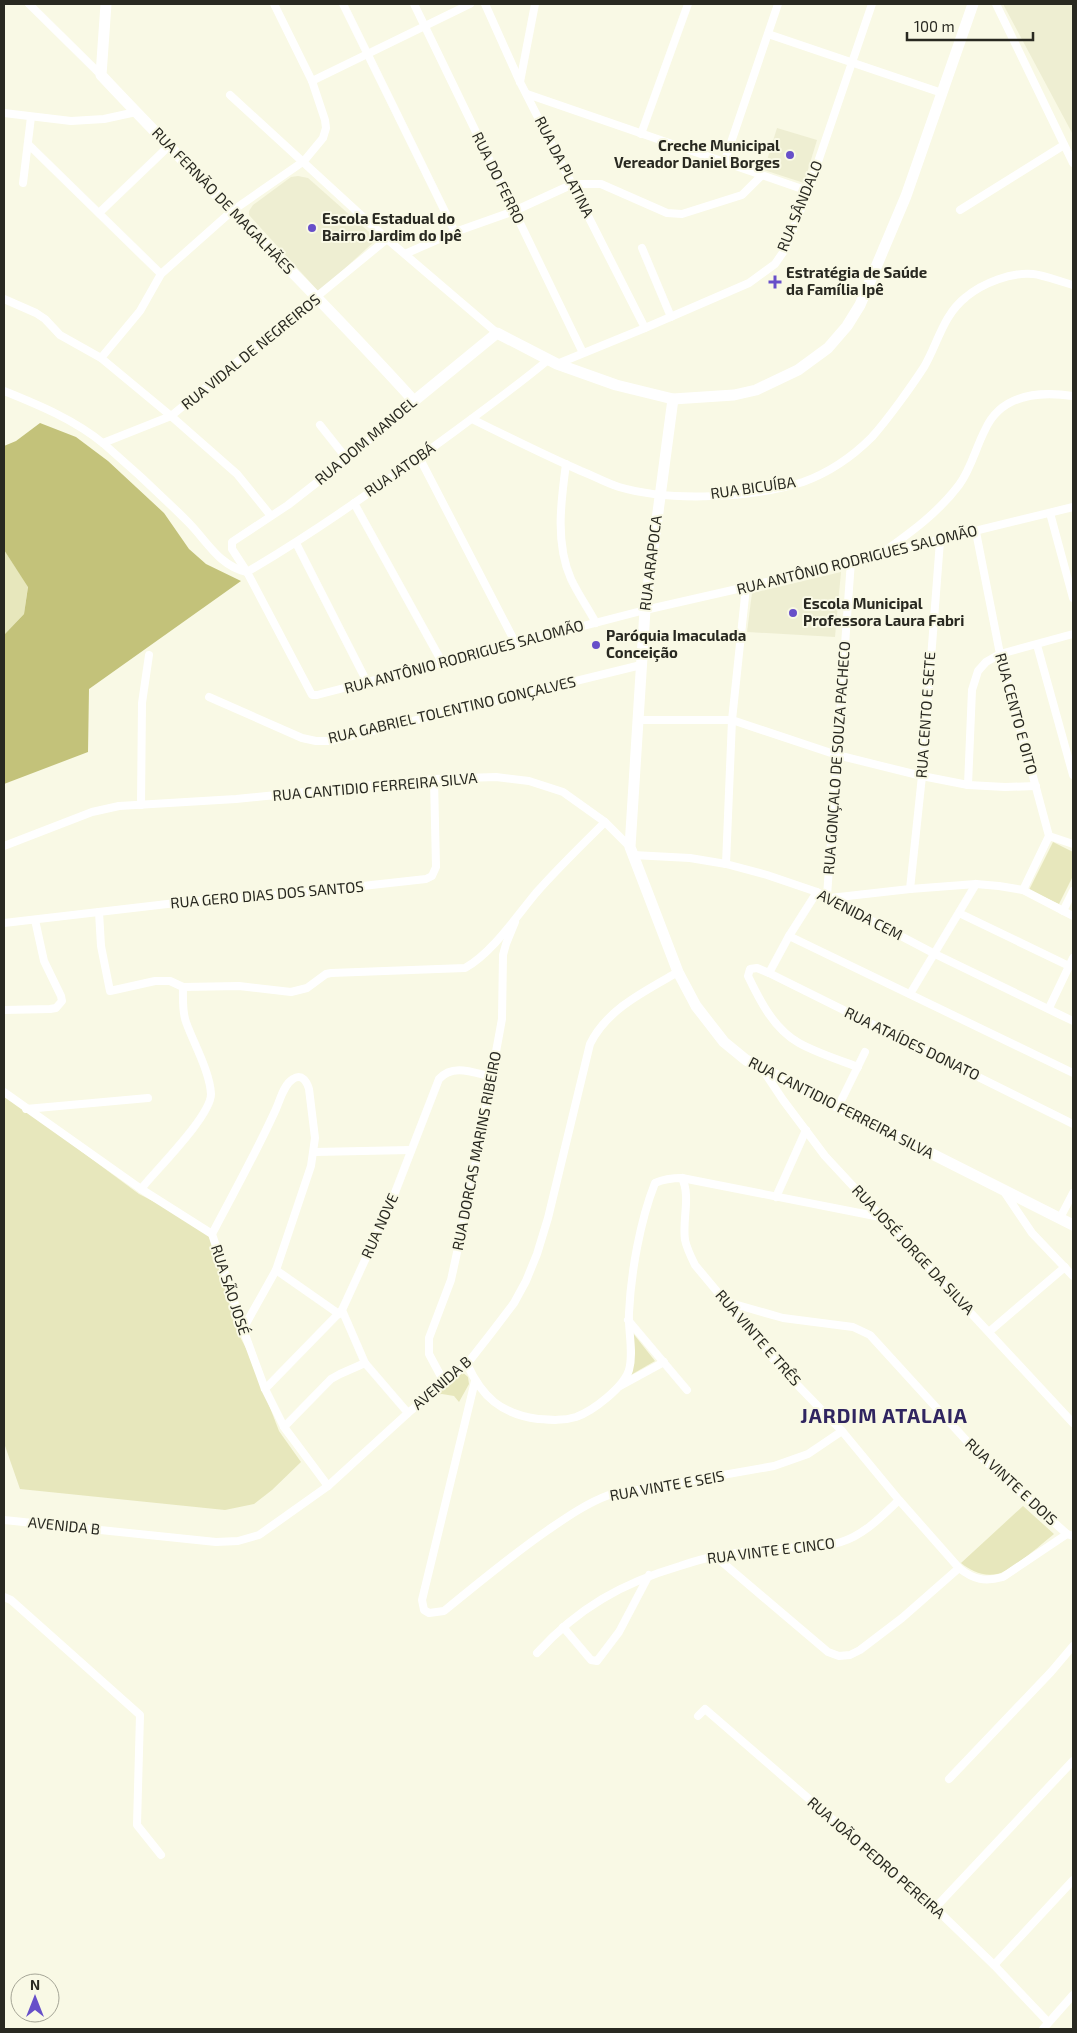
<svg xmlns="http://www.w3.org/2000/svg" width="1077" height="2033" font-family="'Exo 2',sans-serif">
<rect width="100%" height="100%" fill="#f9f9e5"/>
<g fill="#eeeed2">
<polygon points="1003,4 1073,4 1073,135 1071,131"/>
<polygon points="777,128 817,140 804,183 764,170"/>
<polygon points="298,176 308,178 377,239 319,292 249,215 249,211 253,205 291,177"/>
<polygon points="841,572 835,637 747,632 752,593"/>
</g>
<g fill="#e7e7bc">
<polygon points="4,550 28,586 24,614 4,635"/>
<polygon points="1053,842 1073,852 1073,876 1059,904 1029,890"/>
<polygon points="4,1094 139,1194 207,1229 238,1333 250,1356 279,1431 301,1462 272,1490 254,1504 225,1510 20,1489 4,1443"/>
<polygon points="632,1332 655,1361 629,1376"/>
<polygon points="462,1372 468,1377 469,1384 459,1402 454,1396 442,1394 433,1395"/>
<path d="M1023,1506l31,28c-12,10 -43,37 -57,40 -14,3 -26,-3 -36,-11z"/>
</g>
<polygon fill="#c3c27a" points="40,423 76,437 108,461 164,513 189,549 206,564 241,581 89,689 88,752 4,784 4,635 24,614 28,587 4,550 4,446 16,441"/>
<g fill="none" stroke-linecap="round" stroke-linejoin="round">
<g stroke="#fff" stroke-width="8">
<polyline points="29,4 101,75"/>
<polyline points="343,4 455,232"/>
<polyline points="414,4 583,353"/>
<polyline points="485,4 520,82 645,328"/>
<polyline points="996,4 1073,163"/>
<polyline points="768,34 942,93"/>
<polyline points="312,81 470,4"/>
<polyline points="520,82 535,4"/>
<polyline points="527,94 808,191"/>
<polyline points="230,95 387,239 497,333"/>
<polyline points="4,113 71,121 104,119 136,112"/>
<polyline points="641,134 688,4"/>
<polyline points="28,144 161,274"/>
<polyline points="724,163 778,4"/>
<polyline points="23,183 31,117"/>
<polyline points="960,210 1064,145"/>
<polyline points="99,213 169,146"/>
<polyline points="642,248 671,317"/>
<polyline points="405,254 455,232 514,211 573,184 601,184 667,213 682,214 742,195 762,175"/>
<polyline points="4,299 36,313 45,319 60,335 101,358 171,416 237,474 271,516"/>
<polyline points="101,358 140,311 161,274 232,211 304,161 323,138 326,128 325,120 312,81 274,4"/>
<polyline points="557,364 645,328 749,283 775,264 786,248 808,191 872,4"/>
<path d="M4,391c35,14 71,29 100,53 29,25 57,51 84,78 19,19 31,44 59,50"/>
<polyline points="414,401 347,459 288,505 232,542 232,549 247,572 312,695 317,695 645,610 746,587 1073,507"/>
<path d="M472,419c36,18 72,36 109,52 13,5 25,12 38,16 51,15 134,11 184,-5 25,-9 50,-26 69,-45 16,-18 39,-50 52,-70 14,-24 19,-52 42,-70 17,-14 45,-25 67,-23 11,1 28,8 40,11"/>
<polyline points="320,425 347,459"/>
<polyline points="103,443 171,416 387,239"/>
<polyline points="419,457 515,642"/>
<path d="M566,464c-5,37 -11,79 5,115 7,15 17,29 25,44"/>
<polyline points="354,503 442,662"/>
<polyline points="1050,513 1073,598"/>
<polyline points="976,532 1000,654 1049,836 1023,890"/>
<polyline points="296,543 367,682"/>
<path d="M882,553c28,-20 56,-40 77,-68 12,-16 17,-38 26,-55 16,-36 54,-39 88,-34"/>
<path d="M247,572c65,-38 127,-82 189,-127 38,-28 76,-55 112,-85"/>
<polyline points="1037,645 1073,775"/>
<polyline points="209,697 302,738 316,741 331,741 641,665"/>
<polyline points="637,720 732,720 837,755 922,776 968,785 1005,787 1036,786"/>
<polyline points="968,785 972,690 978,671 986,662 1000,654 1073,634"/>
<polyline points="141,805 142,703 149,655"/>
<polyline points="1049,836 1073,844"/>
<polyline points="4,846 92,812 119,806 236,799 434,779 496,777 529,781 563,792 605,822 630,847"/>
<polyline points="633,855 690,858 726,864 767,875 817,892 935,954 1073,1021"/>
<polyline points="726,864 732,720 746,587"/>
<polyline points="910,889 922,776 940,541"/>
<polyline points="827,896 851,561"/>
<polyline points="830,898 910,889 976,884 999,886 1023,890 1073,916"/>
<polyline points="1063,911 1073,891"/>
<path d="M99,912l2,34 9,45 45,-10h15l13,6 56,-1 52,6 16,-4 19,-14 5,-1 134,-5c27,-15 51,-51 71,-75 22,-25 46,-48 69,-71"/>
<polyline points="959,913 1069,966"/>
<polyline points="4,923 176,903 299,893 426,879 432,876 436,867 434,779"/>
<polyline points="789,936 1073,1073"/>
<polyline points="769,973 789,936 817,892"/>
<polyline points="910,994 976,884"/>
<polyline points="1049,1008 1073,958"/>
<polyline points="4,1010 50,1009 56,1008 62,1001 61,996 44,961 35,920"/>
<path d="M858,1067c-19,-7 -41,-14 -59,-24 -25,-14 -39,-42 -51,-67l2,-7 7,-1 12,5 304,151"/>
<polyline points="763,1070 783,1100 825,1156 1073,1423"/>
<polyline points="4,1092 141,1189 212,1234 243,1329 265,1389 284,1427 328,1486"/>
<polyline points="838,1107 865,1052"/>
<polyline points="26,1109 148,1098"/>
<polyline points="314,1152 411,1150"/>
<path d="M682,1178c9,19 0,41 3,62 2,9 6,17 10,25l85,102 62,64 57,69 60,68c15,12 26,14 44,9l64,-43"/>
<path d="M141,1189c15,-19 70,-73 70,-95 -1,-22 -18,-52 -25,-72 -4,-11 -3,-24 -3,-35"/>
<polyline points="1005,1193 1032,1233 1073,1276"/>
<polyline points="776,1197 806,1130"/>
<polyline points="1060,1218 1073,1193"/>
<path d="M212,1234c22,-42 45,-83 64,-125 4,-9 8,-25 17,-30 9,-6 14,3 16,10l6,49 -4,28 -35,104 -33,59"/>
<polyline points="276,1270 339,1314"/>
<polyline points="727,1302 783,1318 853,1327 870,1335 985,1461 1067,1534 1073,1536"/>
<polyline points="628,1320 687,1390"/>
<polyline points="990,1331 1065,1267"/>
<path d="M467,1364c15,33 34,50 71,55 13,1 25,2 38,-2 17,-6 48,-30 53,-47 5,-18 -1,-38 0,-57 2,-41 11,-92 26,-130 9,-4 16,-5 27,-5l198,39"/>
<path d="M475,1381l-53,219 2,10 5,3 15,-2c34,-28 68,-56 104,-81 19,-13 39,-27 61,-35l165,-29 34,-12 34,-23"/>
<polyline points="444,1382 429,1354 429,1338 451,1280 471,1188 502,1019 503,955 506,944 515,922"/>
<polyline points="620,1386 664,1362"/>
<polyline points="265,1389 342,1310"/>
<path d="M408,1413l-43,-50 -23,-53 47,-102 50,-129c14,-16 35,-6 54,-2"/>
<polyline points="284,1427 331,1379 340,1374 365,1363"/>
<path d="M4,1520l212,22 22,-1 21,-6 69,-49 80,-73 59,-49 25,-32 22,-29 12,-22 11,-27 11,-36 42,-174c17,-35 55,-53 88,-72"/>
<polyline points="715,1556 828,1652 839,1656 850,1655 860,1650 902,1618 959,1568"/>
<polyline points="4,1597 11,1600 140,1715 137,1825 161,1855"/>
<polyline points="563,1627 591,1660 597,1661 619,1632 649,1575"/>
<path d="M537,1653c41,-45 85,-70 143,-87 12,-4 25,-8 37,-10 21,-4 43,-7 64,-8 20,-1 41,0 60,-6 23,-7 41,-26 58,-42"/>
<polyline points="698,1716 705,1709 935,1908 994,1965 1048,2022"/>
<polyline points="949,1779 1051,1672 1073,1646"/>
<polyline points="935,1908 1073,1761"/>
<polyline points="994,1965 1073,1880"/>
<polyline points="1043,2029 1073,1995"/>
</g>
<g stroke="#fff" stroke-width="11">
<path d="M106,4l-5,71c103,110 212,214 313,326l83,-68 60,31 59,21 57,14 61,-4 22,-5 42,-20 30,-22 19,-22 13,-21 46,-109 67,-192"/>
<polyline points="673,399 645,610 630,847 678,972 696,1006 724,1042 746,1060 1073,1225"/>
</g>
</g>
<g fill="#674fc9" stroke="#f9f9e5" stroke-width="2">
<circle cx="790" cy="155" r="5"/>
<circle cx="312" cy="228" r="5"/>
<path d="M772.5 274.5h5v5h5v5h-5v5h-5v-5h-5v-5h5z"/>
<circle cx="793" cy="613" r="5"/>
<circle cx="596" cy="645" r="5"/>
</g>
<g text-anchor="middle" stroke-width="4" stroke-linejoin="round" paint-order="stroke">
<g font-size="15" font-weight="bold" fill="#292921" stroke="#f9f9e5" text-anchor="start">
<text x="780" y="151" text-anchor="end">Creche Municipal<tspan x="780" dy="17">Vereador Daniel Borges</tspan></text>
<text x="322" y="224">Escola Estadual do<tspan x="322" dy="17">Bairro Jardim do Ipê</tspan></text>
<text x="786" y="278">Estratégia de Saúde<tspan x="786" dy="17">da Família Ipê</tspan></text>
<text x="803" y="609">Escola Municipal<tspan x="803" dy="17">Professora Laura Fabri</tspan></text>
<text x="606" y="641">Paróquia Imaculada<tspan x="606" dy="17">Conceição</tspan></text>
</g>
<g font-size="15" fill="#292921" stroke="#f9f9e5">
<text transform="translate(564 167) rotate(63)" y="5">RUA DA PLATINA</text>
<text transform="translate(498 178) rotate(64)" y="5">RUA DO FERRO</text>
<text transform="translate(223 201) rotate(46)" y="5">RUA FERNÃO DE MAGALHÃES</text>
<text transform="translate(800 206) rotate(-68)" y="5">RUA SÂNDALO</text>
<text transform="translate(251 352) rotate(-39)" y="5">RUA VIDAL DE NEGREIROS</text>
<text transform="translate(366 441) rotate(-40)" y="5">RUA DOM MANOEL</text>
<text transform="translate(400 470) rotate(-35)" y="5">RUA JATOBÁ</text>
<text transform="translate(753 488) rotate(-8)" y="5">RUA BICUÍBA</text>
<text transform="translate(857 560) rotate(-14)" y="5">RUA ANTÔNIO RODRIGUES SALOMÃO</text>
<text transform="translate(651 563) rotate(-83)" y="5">RUA ARAPOCA</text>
<text transform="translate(464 657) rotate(-15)" y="5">RUA ANTÔNIO RODRIGUES SALOMÃO</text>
<text transform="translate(452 710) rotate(-13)" y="5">RUA GABRIEL TOLENTINO GONÇALVES</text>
<text transform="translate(1016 714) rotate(75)" y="5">RUA CENTO E OITO</text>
<text transform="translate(926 715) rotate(-86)" y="5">RUA CENTO E SETE</text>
<text transform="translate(837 758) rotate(-86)" y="5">RUA GONÇALO DE SOUZA PACHECO</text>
<text transform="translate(375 787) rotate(-5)" y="5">RUA CANTIDIO FERREIRA SILVA</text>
<text transform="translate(267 895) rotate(-5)" y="5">RUA GERO DIAS DOS SANTOS</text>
<text transform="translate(860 915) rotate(27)" y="5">AVENIDA CEM</text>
<text transform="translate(912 1044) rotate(26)" y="5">RUA ATAÍDES DONATO</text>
<text transform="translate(841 1108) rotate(27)" y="5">RUA CANTIDIO FERREIRA SILVA</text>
<text transform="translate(477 1151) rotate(-79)" y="5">RUA DORCAS MARINS RIBEIRO</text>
<text transform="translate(380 1226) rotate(-66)" y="5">RUA NOVE</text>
<text transform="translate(913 1250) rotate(47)" y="5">RUA JOSÉ JORGE DA SILVA</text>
<text transform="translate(230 1290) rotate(72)" y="5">RUA SÃO JOSÉ</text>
<text transform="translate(758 1338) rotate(49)" y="5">RUA VINTE E TRÊS</text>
<text transform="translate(442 1383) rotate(-41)" y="5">AVENIDA B</text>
<text transform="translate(1011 1482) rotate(43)" y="5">RUA VINTE E DOIS</text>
<text transform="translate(667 1486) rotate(-10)" y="5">RUA VINTE E SEIS</text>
<text transform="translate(64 1526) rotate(6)" y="5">AVENIDA B</text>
<text transform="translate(771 1551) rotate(-7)" y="5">RUA VINTE E CINCO</text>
<text transform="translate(876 1858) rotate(41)" y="5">RUA JOÃO PEDRO PEREIRA</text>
</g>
<g font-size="20" font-weight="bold" letter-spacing="1" fill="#302560" stroke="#f9f9e5">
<text x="884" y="1423">JARDIM ATALAIA</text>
</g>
</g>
<rect width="1077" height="2033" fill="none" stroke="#292921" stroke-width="10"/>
<g transform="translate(35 1998)"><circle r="24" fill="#f9f9e5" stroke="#a6a697"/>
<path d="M0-4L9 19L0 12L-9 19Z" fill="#674fc9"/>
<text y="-8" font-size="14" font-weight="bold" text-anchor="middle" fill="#292921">N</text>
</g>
<path d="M907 32v8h126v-8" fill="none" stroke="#292921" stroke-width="2.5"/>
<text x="914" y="32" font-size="15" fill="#292921" stroke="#f9f9e5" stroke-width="4" paint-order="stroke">100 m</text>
</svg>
